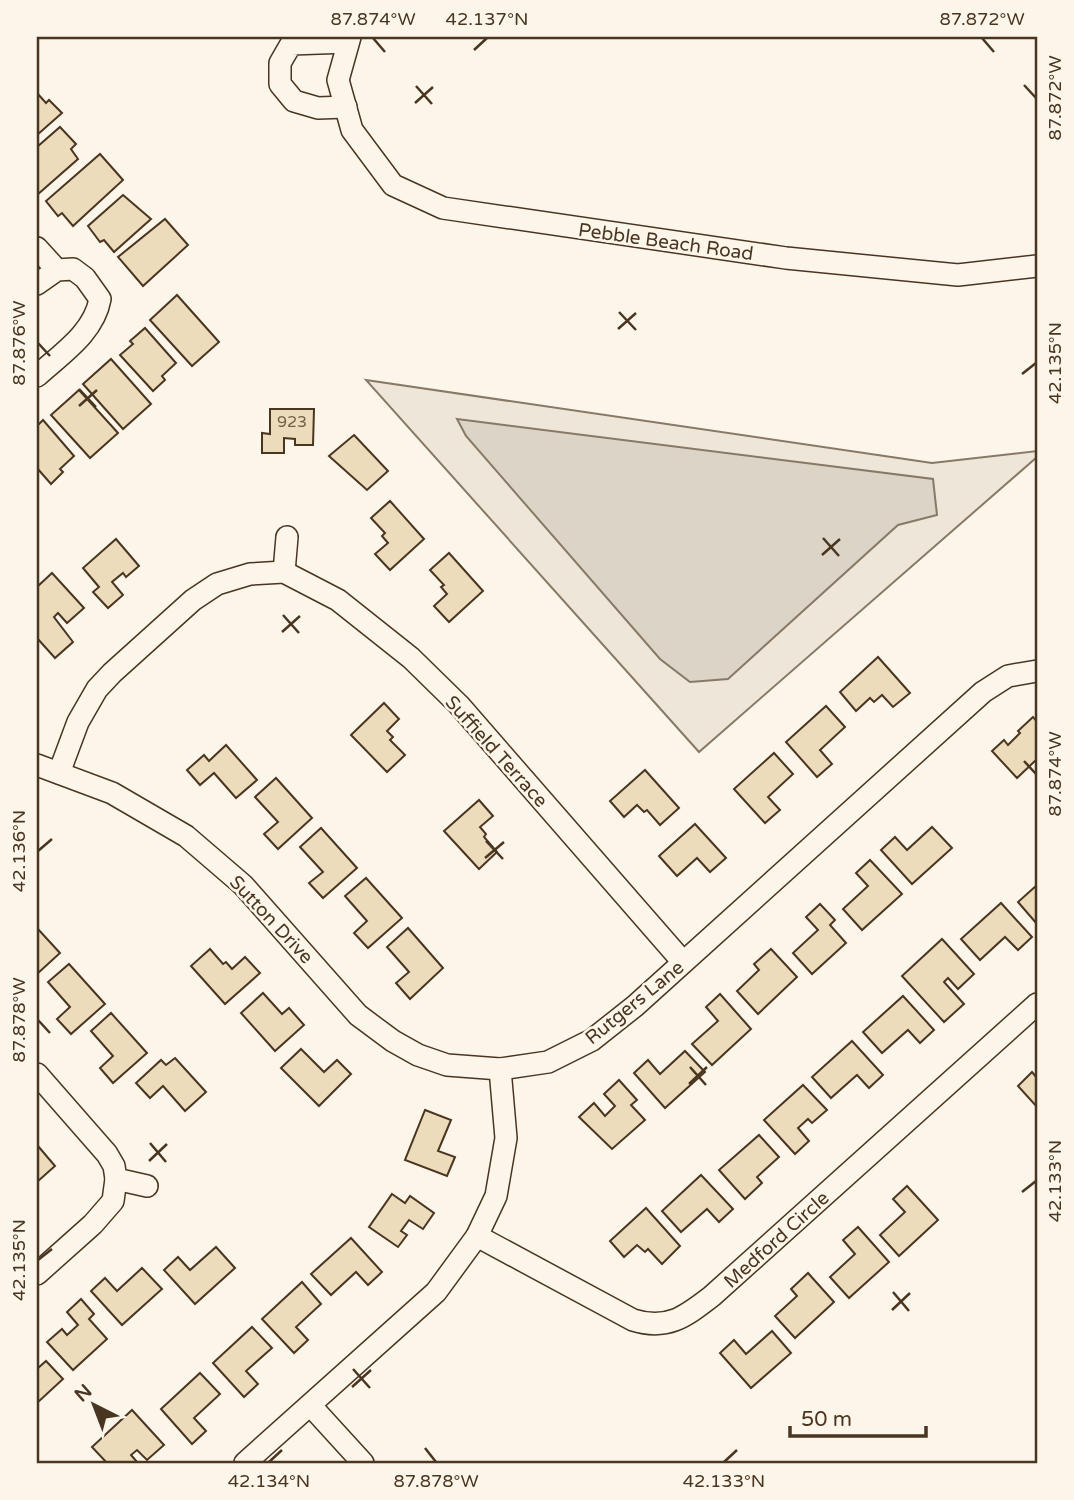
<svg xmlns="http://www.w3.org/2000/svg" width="1074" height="1500" font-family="'Varela Round',sans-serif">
<rect width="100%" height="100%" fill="#fbf6e9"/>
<polygon fill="#ede6d9" stroke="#887966" stroke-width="2" points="366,380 932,463 1037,451 1037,457 699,752"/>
<polygon fill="#dcd4c6" stroke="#887966" stroke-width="2" points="457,419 933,479 937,515 898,525 728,679 690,682 660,659 466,436"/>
<g fill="#ecdcbc" stroke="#4a3520" stroke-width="2">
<polygon points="37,93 46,103 49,100 62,113 37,135"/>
<polygon points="60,127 76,144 71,149 78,159 37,195 37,147"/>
<polygon points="100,154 123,180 73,226 62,213 58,216 46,201"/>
<polygon points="123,195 151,219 114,252 104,240 100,242 88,226"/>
<polygon points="165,219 188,245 143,286 118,257"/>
<polygon points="177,295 219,342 192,366 150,320"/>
<polygon points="145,328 176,363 162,376 165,380 153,391 120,355 133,344 130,341"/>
<polygon points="111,359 151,404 123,429 83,384"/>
<polygon points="79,390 118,433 90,458 51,415"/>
<polygon points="270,409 314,409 313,445 295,445 295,439 284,438 284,453 262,453 262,433 270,434"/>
<polygon points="43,420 74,456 60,469 63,472 51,484 37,468 37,426"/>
<polygon points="354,435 388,471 367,490 329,456"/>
<polygon points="390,501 424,539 390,570 375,554 388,543 382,536 385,533 371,518"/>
<polygon points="116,539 139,566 126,577 123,573 112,582 123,595 108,608 93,592 99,587 83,568"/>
<polygon points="449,553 483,591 449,622 434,606 447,594 441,587 444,585 430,570"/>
<polygon points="52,573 84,608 67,623 58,613 54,617 73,642 55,658 37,638 37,587"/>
<polygon points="878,657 910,693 893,707 882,695 874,702 870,698 856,711 840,692"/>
<polygon points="384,703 399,719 387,731 393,737 390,740 405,755 387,772 351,735"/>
<polygon points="826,706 845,727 820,750 832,764 817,777 786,742"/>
<polygon points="1033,717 1037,722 1037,759 1017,778 992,751 1004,740 1008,745 1020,733 1018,731"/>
<polygon points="226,745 257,780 236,798 214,773 200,785 187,770 204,755 209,761"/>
<polygon points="774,753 793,774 768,797 780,810 765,823 734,789"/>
<polygon points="645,770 679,808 660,825 647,810 644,812 637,805 624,817 610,801"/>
<polygon points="276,778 312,818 278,849 264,834 278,822 255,797"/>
<polygon points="479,800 493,816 480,827 486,834 484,837 497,852 479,869 444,831"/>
<polygon points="695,824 726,858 710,872 697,858 677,876 659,856"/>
<polygon points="932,827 952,848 912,884 881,850 895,837 907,850"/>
<polygon points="321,828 357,868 323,898 309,883 323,872 300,847"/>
<polygon points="870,860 902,894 862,930 843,909 868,886 856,873"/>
<polygon points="366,878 402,918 368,948 354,933 367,921 345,896"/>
<polygon points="1037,885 1037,924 1018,902"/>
<polygon points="1001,903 1032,937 1018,950 1005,937 980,960 961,939"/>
<polygon points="820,904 835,920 830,925 846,943 812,974 793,953 818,930 806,917"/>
<polygon points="37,928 60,953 37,974"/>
<polygon points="408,928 443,968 410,999 396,983 409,972 387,947"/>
<polygon points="942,939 974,974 958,989 948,978 944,982 964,1004 944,1022 902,976"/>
<polygon points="210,949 223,964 226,962 232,969 245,957 260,973 225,1004 191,966"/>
<polygon points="771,949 797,977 758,1014 737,991 759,970 754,964"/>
<polygon points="69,964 105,1004 71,1034 57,1019 70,1007 48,982"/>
<polygon points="263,993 282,1014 289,1008 304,1025 275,1051 241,1013"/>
<polygon points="720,994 751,1029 712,1065 692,1044 718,1021 706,1007"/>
<polygon points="903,996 934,1030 920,1043 908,1030 882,1053 863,1032"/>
<polygon points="111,1013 147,1053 113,1083 100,1068 113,1056 91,1031"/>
<polygon points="852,1041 883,1075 869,1088 857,1075 831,1098 812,1077"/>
<polygon points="301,1049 324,1072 337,1060 351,1074 319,1106 281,1068"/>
<polygon points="685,1051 705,1072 665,1108 634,1073 648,1060 660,1074"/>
<polygon points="175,1058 206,1092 185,1111 163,1086 150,1098 136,1083 161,1060 166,1065"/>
<polygon points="1032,1072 1037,1078 1037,1107 1018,1086"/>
<polygon points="619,1080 637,1100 631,1105 645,1120 612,1149 579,1117 594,1103 605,1116 615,1106 604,1094"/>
<polygon points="803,1085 827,1110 812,1123 808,1119 798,1128 809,1141 795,1154 764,1120"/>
<polygon points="425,1110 451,1120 438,1151 455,1157 447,1176 405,1160"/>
<polygon points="759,1135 779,1157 757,1177 762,1183 745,1199 719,1170"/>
<polygon points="38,1146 55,1166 37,1182 37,1147"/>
<polygon points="701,1175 733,1209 719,1222 707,1209 681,1232 662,1211"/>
<polygon points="907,1186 938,1220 899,1256 880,1235 905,1212 893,1199"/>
<polygon points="392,1194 405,1203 410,1196 434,1213 423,1229 409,1220 401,1231 407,1235 398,1247 369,1227"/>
<polygon points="646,1208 680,1246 662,1264 648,1249 645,1252 637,1245 624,1257 610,1241"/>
<polygon points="858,1227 889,1262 849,1298 830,1277 855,1254 843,1240"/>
<polygon points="351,1238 382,1272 368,1285 356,1272 331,1295 311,1274"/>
<polygon points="216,1247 235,1268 195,1304 164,1270 178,1257 190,1270"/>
<polygon points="142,1268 162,1289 122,1325 91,1291 105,1278 117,1291"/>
<polygon points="808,1273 834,1302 795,1338 775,1316 797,1296 791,1289"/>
<polygon points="302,1282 321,1304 296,1327 308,1340 294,1353 262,1319"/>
<polygon points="81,1299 94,1314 89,1319 107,1339 73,1370 47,1342 62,1329 67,1335 78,1325 67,1312"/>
<polygon points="252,1327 272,1348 246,1371 258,1384 244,1397 213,1363"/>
<polygon points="772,1331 791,1353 751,1388 720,1353 734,1340 746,1354"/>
<polygon points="46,1361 63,1379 37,1403 37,1369"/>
<polygon points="200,1373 220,1394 194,1418 206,1431 192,1444 161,1409"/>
<polygon points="132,1410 164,1445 147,1460 137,1450 131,1455 138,1463 107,1463 92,1447"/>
</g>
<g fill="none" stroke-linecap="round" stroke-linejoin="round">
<g stroke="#4a3520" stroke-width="24">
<g id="minor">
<polyline points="350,37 338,80 352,130 393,185 443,208 786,258 958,275 1037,266"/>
<polyline points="346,107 318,108 294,101 280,84 280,63 291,44 348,42"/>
<polyline points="37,248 57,270"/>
<path d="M37,284l20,-14 16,-1 12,9 15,21c-6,34 -39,55 -63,77"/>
<polyline points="284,572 287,537"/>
<polyline points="37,765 112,793 186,836 243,885 358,1015 393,1041 418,1055 447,1065 500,1069 548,1062 592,1040 635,1006 983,692 1008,676 1037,671"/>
<polyline points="59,773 78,722 97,689 112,673 193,600 217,584 250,574 284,572 338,600 411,658 459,705 683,962"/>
<polyline points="37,1074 107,1154 114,1166 116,1179 147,1186"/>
<path d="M477,1236l156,84c35,11 53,-4 79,-24l325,-292"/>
<polyline points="37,1274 93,1224 113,1201 116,1179"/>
<polyline points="311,1406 363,1463"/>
<polyline points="245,1463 436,1292 477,1236 496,1196 506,1138 500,1069"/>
</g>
</g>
<use href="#minor" stroke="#fbf6e9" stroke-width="21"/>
</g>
<path fill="none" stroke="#4a3520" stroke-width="2.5" d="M373,38l12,14M982,38l12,14M474,50l13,-12M1024,85l12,13M416,86l16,18M415,103l18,-16M619,312l17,18M618,329l18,-16M38,343l12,13M1022,374l14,-11M79,389l17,18M79,406l18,-16M823,538l16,18M822,555l18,-16M283,615l16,18M282,632l18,-16M1024,761l12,13M486,841l17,18M38,851l14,-12M485,858l19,-16M38,1020l12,13M690,1067l16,18M689,1084l18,-17M150,1143l16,19M149,1161l18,-17M1022,1192l14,-11M38,1260l14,-11M893,1292l16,19M892,1310l18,-17M353,1369l17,19M352,1387l19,-17M425,1448l11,14M269,1462l13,-12M724,1462l13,-12"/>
<g text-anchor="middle" stroke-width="5" stroke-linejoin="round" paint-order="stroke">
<g font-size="16" fill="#725f47">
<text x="292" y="427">923</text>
</g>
<g font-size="19" fill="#4a3520" stroke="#fbf6e9">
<text transform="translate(666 241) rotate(8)" y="7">Pebble Beach Road</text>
<text transform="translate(497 751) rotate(48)" y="7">Suffield Terrace</text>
<text transform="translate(272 919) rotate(47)" y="7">Sutton Drive</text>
<text transform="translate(634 1002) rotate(-39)" y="7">Rutgers Lane</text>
<text transform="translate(776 1239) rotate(-42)" y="7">Medford Circle</text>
</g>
</g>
<rect width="1074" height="1500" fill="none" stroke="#fbf6e9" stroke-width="77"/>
<g transform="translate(94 1405) rotate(318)" stroke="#fbf6e9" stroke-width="5" paint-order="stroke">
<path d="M0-5L12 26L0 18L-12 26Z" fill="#4a3520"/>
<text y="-10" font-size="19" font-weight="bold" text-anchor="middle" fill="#4a3520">N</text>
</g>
<path d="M790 1426v10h136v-10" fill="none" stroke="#4a3520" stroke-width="3.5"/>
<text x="801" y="1426" font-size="21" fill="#4a3520" stroke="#fbf6e9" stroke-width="5" paint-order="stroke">50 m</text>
<rect x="38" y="38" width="998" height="1424" fill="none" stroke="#4a3520" stroke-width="2.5"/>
<g font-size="18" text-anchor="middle" fill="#4a3520">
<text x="373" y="25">87.874°W</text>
<text x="487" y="25">42.137°N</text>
<text x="982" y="25">87.872°W</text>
<text transform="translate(1055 98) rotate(-90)" y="6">87.872°W</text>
<text transform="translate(19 343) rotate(-90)" y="6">87.876°W</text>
<text transform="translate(1055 363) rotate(-90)" y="6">42.135°N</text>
<text transform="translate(1055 774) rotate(-90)" y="6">87.874°W</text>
<text transform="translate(19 851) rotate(-90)" y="6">42.136°N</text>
<text transform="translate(19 1020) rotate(-90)" y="6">87.878°W</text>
<text transform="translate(1055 1181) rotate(-90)" y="6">42.133°N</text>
<text transform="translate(19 1260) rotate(-90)" y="6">42.135°N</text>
<text x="269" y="1487">42.134°N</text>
<text x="436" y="1487">87.878°W</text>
<text x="724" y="1487">42.133°N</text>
</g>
</svg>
